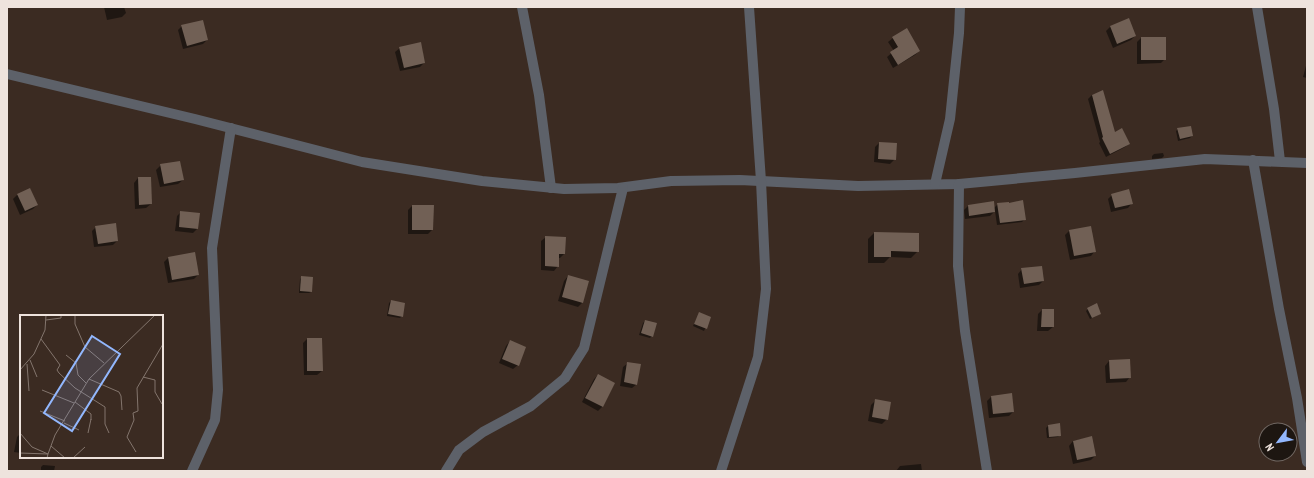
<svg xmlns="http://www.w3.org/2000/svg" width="1314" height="478" font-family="'PT Sans Narrow',sans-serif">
<rect width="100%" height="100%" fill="#3b2b22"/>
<g fill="#0007">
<polygon points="104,7 124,7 126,13 122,17 107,20"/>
<polygon points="1128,20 1135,36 1131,40 1113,48 1106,31 1110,27"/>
<polygon points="182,26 207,40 203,44 183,49 178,30"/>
<polygon points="893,38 919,51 915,55 893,68 887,57 894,51 888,42"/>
<polygon points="1141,38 1165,38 1165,59 1161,63 1137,64 1137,42"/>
<polygon points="400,48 424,63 420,67 400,71 395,52"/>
<polygon points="1307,62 1307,78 1303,77"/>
<polygon points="1092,95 1114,133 1129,144 1125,147 1106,157 1099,143 1100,142 1088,99"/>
<polygon points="1178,129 1192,136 1190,138 1178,141 1176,131"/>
<polygon points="879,143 895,159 890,164 874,162 875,147"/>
<polygon points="1163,153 1164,156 1162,158 1152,159 1152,156 1154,154"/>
<polygon points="161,165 183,180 178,184 160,187 156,170"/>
<polygon points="138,178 151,204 146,208 135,209 134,183"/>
<polygon points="30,189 37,205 33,209 20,215 13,199 17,195"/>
<polygon points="1112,195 1132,203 1128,208 1111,212 1108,199"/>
<polygon points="998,204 1025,219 1022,222 997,225 995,211 990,216 965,219 964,210 968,206 994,208"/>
<polygon points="412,206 432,230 428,234 408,234 408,210"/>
<polygon points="181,212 199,214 197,229 193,233 175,231 177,216"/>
<polygon points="96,227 117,241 113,245 94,247 92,231"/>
<polygon points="1069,231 1095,251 1091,256 1070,260 1065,235"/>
<polygon points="874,233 918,251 911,258 890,257 884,263 868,263 868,239"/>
<polygon points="546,237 564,254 560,258 558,258 558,266 554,271 541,270 541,241"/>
<polygon points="168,258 198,275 194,279 168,283 164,262"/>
<polygon points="1022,269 1043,281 1039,285 1020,288 1018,274"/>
<polygon points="568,276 582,303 578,307 558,301 564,281"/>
<polygon points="302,277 311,292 309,293 299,293 300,279"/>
<polygon points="391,301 402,316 400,318 387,316 389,303"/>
<polygon points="1088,309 1100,314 1090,319 1086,311"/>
<polygon points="1042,310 1053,327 1048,331 1037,331 1038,314"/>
<polygon points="699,314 710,318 704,331 693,326"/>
<polygon points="645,321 652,336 650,338 639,335 643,323"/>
<polygon points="307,339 322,371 317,375 304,375 303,343"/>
<polygon points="510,341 518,365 513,369 499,363 506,346"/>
<polygon points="1109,361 1130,377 1126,382 1106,383 1105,366"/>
<polygon points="628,363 637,384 632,388 620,386 623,367"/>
<polygon points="598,375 614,384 602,407 598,411 582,402 594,379"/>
<polygon points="991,397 1013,412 1009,416 989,418 987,401"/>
<polygon points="875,401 887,419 882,424 868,421 871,405"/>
<polygon points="1059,425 1060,435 1058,437 1047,438 1046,428 1048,426"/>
<polygon points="19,435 21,435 21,453 14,452 17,437"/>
<polygon points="1091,437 1095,456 1091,460 1073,464 1069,446 1073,441"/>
<polygon points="921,464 922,471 896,471 900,466"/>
<polygon points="43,465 55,466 54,471 41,471 41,467"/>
</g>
<g fill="#716055">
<polygon points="1129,18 1136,36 1117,44 1110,26"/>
<polygon points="203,20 208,40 187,46 181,25"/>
<polygon points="907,28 920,51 898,65 890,52 898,47 892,37"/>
<rect x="1141" y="37" width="25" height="23"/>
<polygon points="421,42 425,63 404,68 399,47"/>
<polygon points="1103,90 1115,132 1122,128 1130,144 1110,154 1102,138 1103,137 1092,95"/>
<polygon points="1191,126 1193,136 1180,139 1177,128"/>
<polygon points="879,142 897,143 896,160 878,159"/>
<polygon points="180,161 184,180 164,184 160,164"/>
<polygon points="138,177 151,177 152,204 139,205"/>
<polygon points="30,188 38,205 25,211 17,194"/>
<polygon points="1129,189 1133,204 1115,208 1111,194"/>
<polygon points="1023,200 1026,220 1000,223 997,203 1009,202 1009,203"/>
<polygon points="994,201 995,212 969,216 968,205"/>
<polygon points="412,205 434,205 433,230 412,230"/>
<polygon points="180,211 200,213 198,229 179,227"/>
<polygon points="116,223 118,241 98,244 95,226"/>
<polygon points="1091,226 1096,252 1074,256 1069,230"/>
<polygon points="874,232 919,233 919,252 891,251 891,257 874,257"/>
<polygon points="545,236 566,237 565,254 559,254 559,267 545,266"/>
<polygon points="195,252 199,275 172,280 168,257"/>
<polygon points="1042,266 1044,281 1024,284 1021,268"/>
<polygon points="568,275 589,281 583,303 562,297"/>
<polygon points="301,276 313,277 312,292 300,291"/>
<polygon points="391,300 405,303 403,317 388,314"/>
<polygon points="1097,303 1101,314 1092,318 1087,308"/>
<polygon points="1042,309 1054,309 1054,327 1041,327"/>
<polygon points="699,312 711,317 707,329 694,324"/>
<polygon points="645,320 657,323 653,337 641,333"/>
<polygon points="307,338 322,338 323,371 307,371"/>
<polygon points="510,340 526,347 519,366 502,359"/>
<polygon points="1130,359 1131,378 1110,379 1109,360"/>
<polygon points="627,362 641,364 637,385 624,382"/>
<polygon points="598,374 615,383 603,407 585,398"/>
<polygon points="1012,393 1014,412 993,414 991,396"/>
<polygon points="875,399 891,402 888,420 872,417"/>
<polygon points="1060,423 1061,436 1049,437 1048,425"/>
<polygon points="1092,436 1096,456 1077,460 1073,441"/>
</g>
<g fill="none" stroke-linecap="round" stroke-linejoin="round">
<g stroke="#5d6169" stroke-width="10">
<polyline points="522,7 539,95 551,188"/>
<polyline points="1257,7 1274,109 1280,161"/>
<polyline points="7,74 195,119 362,162 482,181 564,189 618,188 671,181 740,180 858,186 959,184 1075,173 1205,159 1307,163"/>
<polyline points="1253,160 1279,309 1297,398 1307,462"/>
<polyline points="935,184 950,119 959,33 960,7"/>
<polyline points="959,184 958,266 965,331 987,471"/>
<polyline points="192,471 215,420 218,390 212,248 231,128"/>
<polyline points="446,471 459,450 483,432 531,406 565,378 584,348 623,188"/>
<polyline points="721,471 758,357 766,289 761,181 749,7"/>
</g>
</g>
<g transform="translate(20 315)">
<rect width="143" height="143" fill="#3b2b22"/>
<path fill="none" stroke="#83756d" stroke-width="1" d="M55,0v9l10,23 19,16M26,5l15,-2v-3M21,24l19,26 -3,5 2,3 16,15 30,19v17l4,9M46,40l10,8 2,12 8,8M10,45l7,17M7,49l2,27M0,55l14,-16 11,-24 1,-15M123,62l12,3v12l7,12M69,64l30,13 2,4 1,14M22,75l32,13M55,87l16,12v6M20,96l25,10M44,108l15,7M0,118l12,14 16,7 -1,4M68,118l3,-14M31,131l14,12M116,137l-9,-15 7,-17 -1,-7 5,-2 -1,-23 26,-44M0,138l28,1 7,-19 34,-56 66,-64M53,143l12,-11"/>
<path fill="#92b7fd" fill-opacity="0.15" stroke="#92b7fd" stroke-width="2" d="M72,21l28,18 -48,77 -28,-18z"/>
<rect width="143" height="143" fill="none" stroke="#eee3dd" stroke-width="2"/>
</g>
<rect width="1314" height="478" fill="none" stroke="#eee3dd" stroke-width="16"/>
<g transform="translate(1278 442) rotate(238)"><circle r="19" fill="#1d1611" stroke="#716863"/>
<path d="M0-3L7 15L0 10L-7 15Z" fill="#92b7fd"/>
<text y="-6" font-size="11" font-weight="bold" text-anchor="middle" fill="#eee3dd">N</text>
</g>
</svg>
